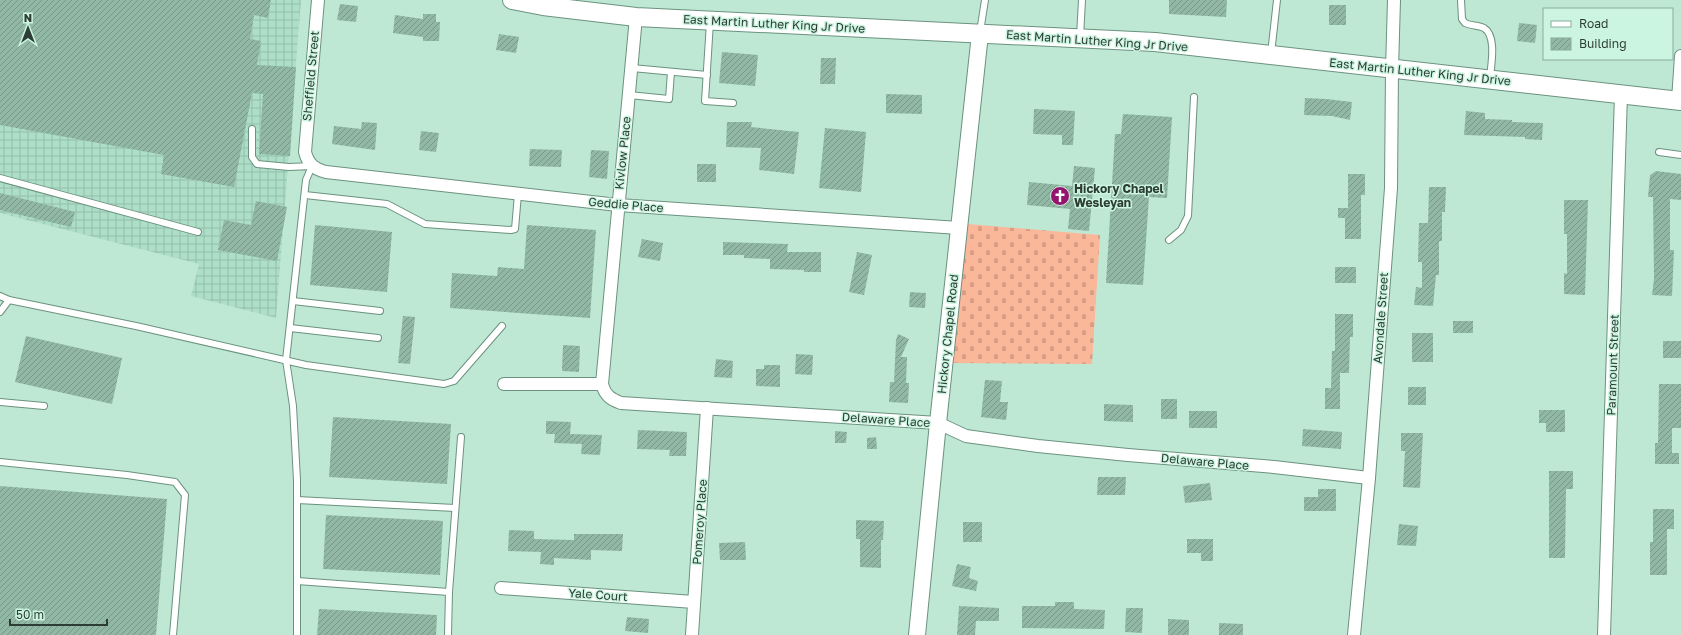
<svg xmlns="http://www.w3.org/2000/svg" width="1681" height="635" font-family="'Golos Text',sans-serif">
<defs>
<pattern id="industrial-grid" width="8" height="8" patternUnits="userSpaceOnUse"><rect width="8" height="8" fill="#addec7"/><path d="M0 4h8M4 0v8" fill="none" stroke="#95bfac"/></pattern>
<pattern id="cemetery-stones" width="16" height="16" patternUnits="userSpaceOnUse"><rect width="16" height="16" fill="#fbb79a"/><path d="M2 7V4a2 2 0 0 1 4 0v3zM10 15v-3a2 2 0 0 1 4 0v3z" fill="#d79e85"/></pattern>
<pattern id="building-hatch" width="6" height="6" patternUnits="userSpaceOnUse"><rect width="6" height="6" fill="#91b8a5"/><path d="M-1 1l2-2M0 6l6-6M5 7l2-2" fill="none" stroke="#779787"/></pattern>
</defs>
<rect width="100%" height="100%" fill="#bfe8d4"/>
<polygon fill="url(#industrial-grid)" points="0,0 301,0 276,318 191,296 199,264 0,213"/>
<polygon fill="url(#cemetery-stones)" points="968,224 1100,235 1092,364 952,363"/>
<g fill="url(#building-hatch)">
<polygon points="0,0 271,0 268,18 254,15 250,39 261,41 257,65 296,67 290,156 259,154 263,94 252,93 234,187 161,174 164,155 0,125"/>
<polygon points="1169,0 1227,0 1226,17 1169,14"/>
<polygon points="340,4 358,6 356,22 337,20"/>
<rect x="1329" y="5" width="17" height="20"/>
<polygon points="423,14 436,14 436,22 440,22 439,41 423,41 423,37 393,33 395,15 423,19"/>
<polygon points="1519,23 1537,25 1535,43 1517,41"/>
<polygon points="499,34 519,37 516,53 496,50"/>
<polygon points="722,52 758,55 755,86 719,83"/>
<polygon points="821,58 836,58 835,84 820,84"/>
<polygon points="886,94 922,95 922,114 886,113"/>
<polygon points="1305,98 1326,99 1352,102 1350,120 1332,116 1304,115"/>
<polygon points="1034,109 1075,111 1073,145 1062,145 1062,135 1033,134"/>
<polygon points="1466,111 1485,113 1485,119 1512,120 1512,122 1543,123 1542,140 1525,139 1525,137 1464,135"/>
<polygon points="1123,114 1172,117 1167,198 1149,197 1143,285 1106,283 1115,134 1121,134"/>
<polygon points="362,122 377,123 375,150 332,144 334,126 361,129"/>
<polygon points="727,122 752,122 751,127 799,132 794,174 759,170 761,148 726,147"/>
<polygon points="825,128 866,132 861,192 819,188"/>
<polygon points="421,131 439,133 436,152 419,150"/>
<polygon points="530,149 562,150 561,167 529,166"/>
<polygon points="591,150 609,151 607,179 589,177"/>
<rect x="697" y="164" width="19" height="18"/>
<polygon points="1074,166 1095,168 1089,231 1068,229 1070,209 1027,205 1029,182 1072,186"/>
<polygon points="1656,171 1681,174 1681,200 1670,199 1670,250 1674,250 1672,296 1652,295 1654,279 1653,197 1648,197 1650,175"/>
<polygon points="1348,174 1365,174 1365,195 1361,195 1361,239 1345,239 1345,218 1338,218 1338,208 1348,208"/>
<polygon points="1429,187 1446,187 1445,212 1442,212 1442,241 1439,241 1439,275 1436,275 1433,306 1414,305 1416,287 1422,288 1422,262 1418,262 1419,223 1428,223"/>
<polygon points="0,193 75,212 71,227 0,210"/>
<polygon points="1564,200 1588,200 1585,295 1564,294 1564,273 1567,274 1567,234 1564,234"/>
<polygon points="256,201 287,207 277,261 218,250 224,220 251,225"/>
<polygon points="315,225 392,232 387,292 310,285"/>
<polygon points="527,225 596,230 590,318 450,308 452,273 497,276 498,267 524,269"/>
<polygon points="642,239 663,243 660,261 638,257"/>
<polygon points="723,242 788,244 787,252 821,252 821,272 804,272 804,270 770,269 770,259 744,258 744,255 723,255"/>
<polygon points="857,252 872,255 864,295 849,292"/>
<rect x="1335" y="267" width="21" height="16"/>
<polygon points="910,292 926,293 925,308 909,307"/>
<polygon points="1335,314 1353,314 1353,337 1350,337 1349,373 1340,373 1340,409 1325,409 1325,388 1331,388 1332,351 1335,351"/>
<polygon points="403,316 415,317 410,364 398,363"/>
<rect x="1453" y="321" width="20" height="12"/>
<rect x="1412" y="333" width="21" height="29"/>
<polygon points="898,334 909,339 901,357 907,357 906,383 909,383 908,403 889,402 890,382 894,382 896,340"/>
<polygon points="26,336 122,358 112,404 15,382"/>
<rect x="1663" y="341" width="18" height="17"/>
<polygon points="563,345 580,346 579,372 562,371"/>
<polygon points="796,354 813,355 812,375 795,374"/>
<polygon points="716,359 733,361 732,378 714,377"/>
<polygon points="764,365 780,365 780,387 756,386 756,369 764,369"/>
<polygon points="985,380 1002,381 1000,402 1008,402 1006,420 981,417"/>
<polygon points="1659,384 1681,384 1681,428 1672,428 1672,453 1679,453 1679,464 1655,464 1655,443 1658,443"/>
<rect x="1408" y="387" width="18" height="18"/>
<rect x="1161" y="399" width="16" height="20"/>
<polygon points="1104,404 1133,405 1133,422 1104,421"/>
<polygon points="1539,410 1565,410 1565,432 1546,432 1546,423 1539,423"/>
<rect x="1189" y="411" width="28" height="17"/>
<polygon points="333,417 451,424 447,484 329,477"/>
<polygon points="546,421 571,422 570,434 602,435 600,455 581,454 582,444 554,443 555,434 546,434"/>
<polygon points="1303,429 1342,432 1341,449 1302,446"/>
<polygon points="638,430 687,432 686,456 669,456 670,450 637,449"/>
<polygon points="835,431 847,432 846,443 835,443"/>
<polygon points="1401,433 1423,433 1420,488 1403,487 1405,451 1401,451"/>
<polygon points="876,437 877,449 867,449 867,438"/>
<polygon points="1549,471 1573,471 1573,489 1566,489 1565,558 1549,558"/>
<polygon points="1098,477 1126,477 1125,495 1097,495"/>
<polygon points="1210,483 1212,500 1185,503 1183,486"/>
<polygon points="0,486 167,499 156,635 0,635"/>
<polygon points="1318,489 1336,489 1336,511 1304,511 1304,497 1318,497"/>
<polygon points="1653,509 1674,509 1674,529 1667,529 1667,575 1650,575 1650,542 1653,542"/>
<polygon points="326,515 443,521 440,575 323,569"/>
<polygon points="856,520 884,521 883,540 881,540 881,568 860,567 860,539 856,539"/>
<rect x="963" y="522" width="19" height="20"/>
<polygon points="1399,524 1418,526 1416,546 1397,545"/>
<polygon points="509,530 534,531 534,539 574,540 574,534 623,534 622,551 591,550 591,560 554,558 554,565 540,564 541,552 508,551"/>
<polygon points="1187,539 1213,539 1213,561 1201,561 1201,553 1187,553"/>
<polygon points="745,542 746,560 720,560 719,543"/>
<polygon points="957,564 971,567 969,578 978,581 976,591 952,586"/>
<polygon points="1055,602 1074,602 1074,609 1105,610 1104,629 1022,628 1022,606 1055,606"/>
<polygon points="959,606 999,608 999,621 976,621 975,635 957,635"/>
<polygon points="1126,608 1143,608 1142,633 1125,632"/>
<polygon points="319,609 437,615 436,635 317,635"/>
<polygon points="627,617 649,619 648,633 625,631"/>
<polygon points="1168,619 1189,620 1189,635 1168,635"/>
<polygon points="1219,623 1243,624 1243,635 1219,635"/>
</g>
<g fill="none" stroke-linecap="round" stroke-linejoin="round">
<g stroke="#6b927f" stroke-width="8">
<g id="service">
<path d="M1461,0l1,19 3,4c6,3 13,2 19,5 13,8 7,37 6,50"/>
<polyline points="710,22 705,101 733,103"/>
<polyline points="980,32 985,0"/>
<polyline points="1080,37 1082,0"/>
<polyline points="1271,54 1277,0"/>
<polyline points="632,68 707,75"/>
<polyline points="629,95 669,99 671,72"/>
<polyline points="252,129 252,157 257,164 289,167 312,166 306,180 286,360 293,406 297,480 297,635"/>
<polyline points="1659,152 1681,155"/>
<polyline points="0,178 198,232"/>
<polyline points="305,195 387,204 425,224 511,230 515,229 518,194"/>
<polyline points="1169,240 1181,230 1188,216 1194,97"/>
<polyline points="0,296 9,300 136,326 306,365 444,384 454,381 502,326"/>
<polyline points="293,301 380,311"/>
<polyline points="0,312 9,300"/>
<polyline points="290,328 378,338"/>
<polyline points="0,402 44,406"/>
<polyline points="0,462 127,475 175,482 185,495 173,635"/>
<polyline points="297,500 455,508"/>
<polyline points="297,581 449,592 448,635"/>
<polyline points="449,592 461,437"/>
</g>
</g>
<g stroke="#6b927f" stroke-width="14">
<g id="minor">
<path d="M318,0l-13,152c3,12 9,17 21,20l292,33 341,23"/>
<path d="M636,17l-34,367c3,11 8,15 19,19l317,20 28,13 72,10 90,9 146,12 95,11"/>
<polyline points="1678,100 1681,56"/>
<polyline points="504,384 602,384"/>
<polyline points="501,588 694,602"/>
<polyline points="692,635 707,408"/>
<polyline points="1354,635 1369,478 1391,188 1392,69 1394,0"/>
<polyline points="1604,635 1621,94"/>
</g>
</g>
<g stroke="#6b927f" stroke-width="18">
<polyline id="tertiary" points="917,635 938,423 980,34"/>
</g>
<g stroke="#6b927f" stroke-width="20">
<polyline id="secondary" points="512,0 543,6 636,17 1155,42 1681,101"/>
</g>
<use href="#service" stroke="#fff" stroke-width="6"/>
<use href="#minor" stroke="#fff" stroke-width="12"/>
<use href="#tertiary" stroke="#fff" stroke-width="16"/>
<use href="#secondary" stroke="#fff" stroke-width="18"/>
</g>
<defs>
<g id="church-disc" transform="scale(1)"><circle r="9.5" fill="#94146e" stroke="#ccf5e1"/><path d="M-1.2-6h2.4v3.5h3.3v2.4h-3.3V6h-2.4V-.1h-3.3v-2.4h3.3Z" fill="#fff"/></g>
</defs>
<g fill-rule="evenodd">
<use href="#church-disc" x="1060" y="196"/>
</g>
<g text-anchor="middle" stroke-width="3" stroke-linejoin="round" paint-order="stroke">
<g font-size="12" fill="#2d3d35" stroke="#ccf5e1">
<text transform="translate(774 24) rotate(3)" y="4">East Martin Luther King Jr Drive</text>
<text transform="translate(1097 41) rotate(4)" y="4">East Martin Luther King Jr Drive</text>
<text transform="translate(1420 72) rotate(6)" y="4">East Martin Luther King Jr Drive</text>
<text transform="translate(311 76) rotate(-85)" y="4">Sheffield Street</text>
<text transform="translate(623 153) rotate(-84)" y="4">Kivlow Place</text>
<text transform="translate(626 205) rotate(5)" y="4">Geddie Place</text>
<text transform="translate(1381 318) rotate(-86)" y="4">Avondale Street</text>
<text transform="translate(948 334) rotate(-84)" y="4">Hickory Chapel Road</text>
<text transform="translate(1613 365) rotate(-88)" y="4">Paramount Street</text>
<text transform="translate(886 420) rotate(4)" y="4">Delaware Place</text>
<text transform="translate(1205 462) rotate(5)" y="4">Delaware Place</text>
<text transform="translate(700 522) rotate(-86)" y="4">Pomeroy Place</text>
<text transform="translate(598 595) rotate(4)" y="4">Yale Court</text>
</g>
<g font-size="12" font-weight="bold" fill="#2d3d35" stroke="#ccf5e1" text-anchor="start">
<text x="1074" y="193">Hickory Chapel<tspan x="1074" dy="14">Wesleyan</tspan></text>
</g>
</g>
<rect x="1543" y="8" width="130" height="52" fill="#ccf5e1" stroke="#8cab9c"/>
<rect x="1551" y="21" width="20" height="6" fill="#ffffff" stroke="#8cab9c"/>
<text x="1579" y="28" font-size="12" fill="#2d3d35">Road</text>
<rect x="1551" y="38" width="20" height="12" fill="url(#building-hatch)" stroke="#8cab9c"/>
<text x="1579" y="48" font-size="12" fill="#2d3d35">Building</text>
<g transform="translate(28 28)" stroke="#ccf5e1" stroke-width="3" paint-order="stroke">
<path d="M0-3L7 15L0 10L-7 15Z" fill="#2d3d35"/>
<text y="-6" font-size="11" font-weight="bold" text-anchor="middle" fill="#2d3d35">N</text>
</g>
<path d="M10 619v6h97v-6" fill="none" stroke="#2d3d35" stroke-width="2"/>
<text x="16" y="619" font-size="12" fill="#2d3d35" stroke="#ccf5e1" stroke-width="3" paint-order="stroke">50 m</text>
</svg>
